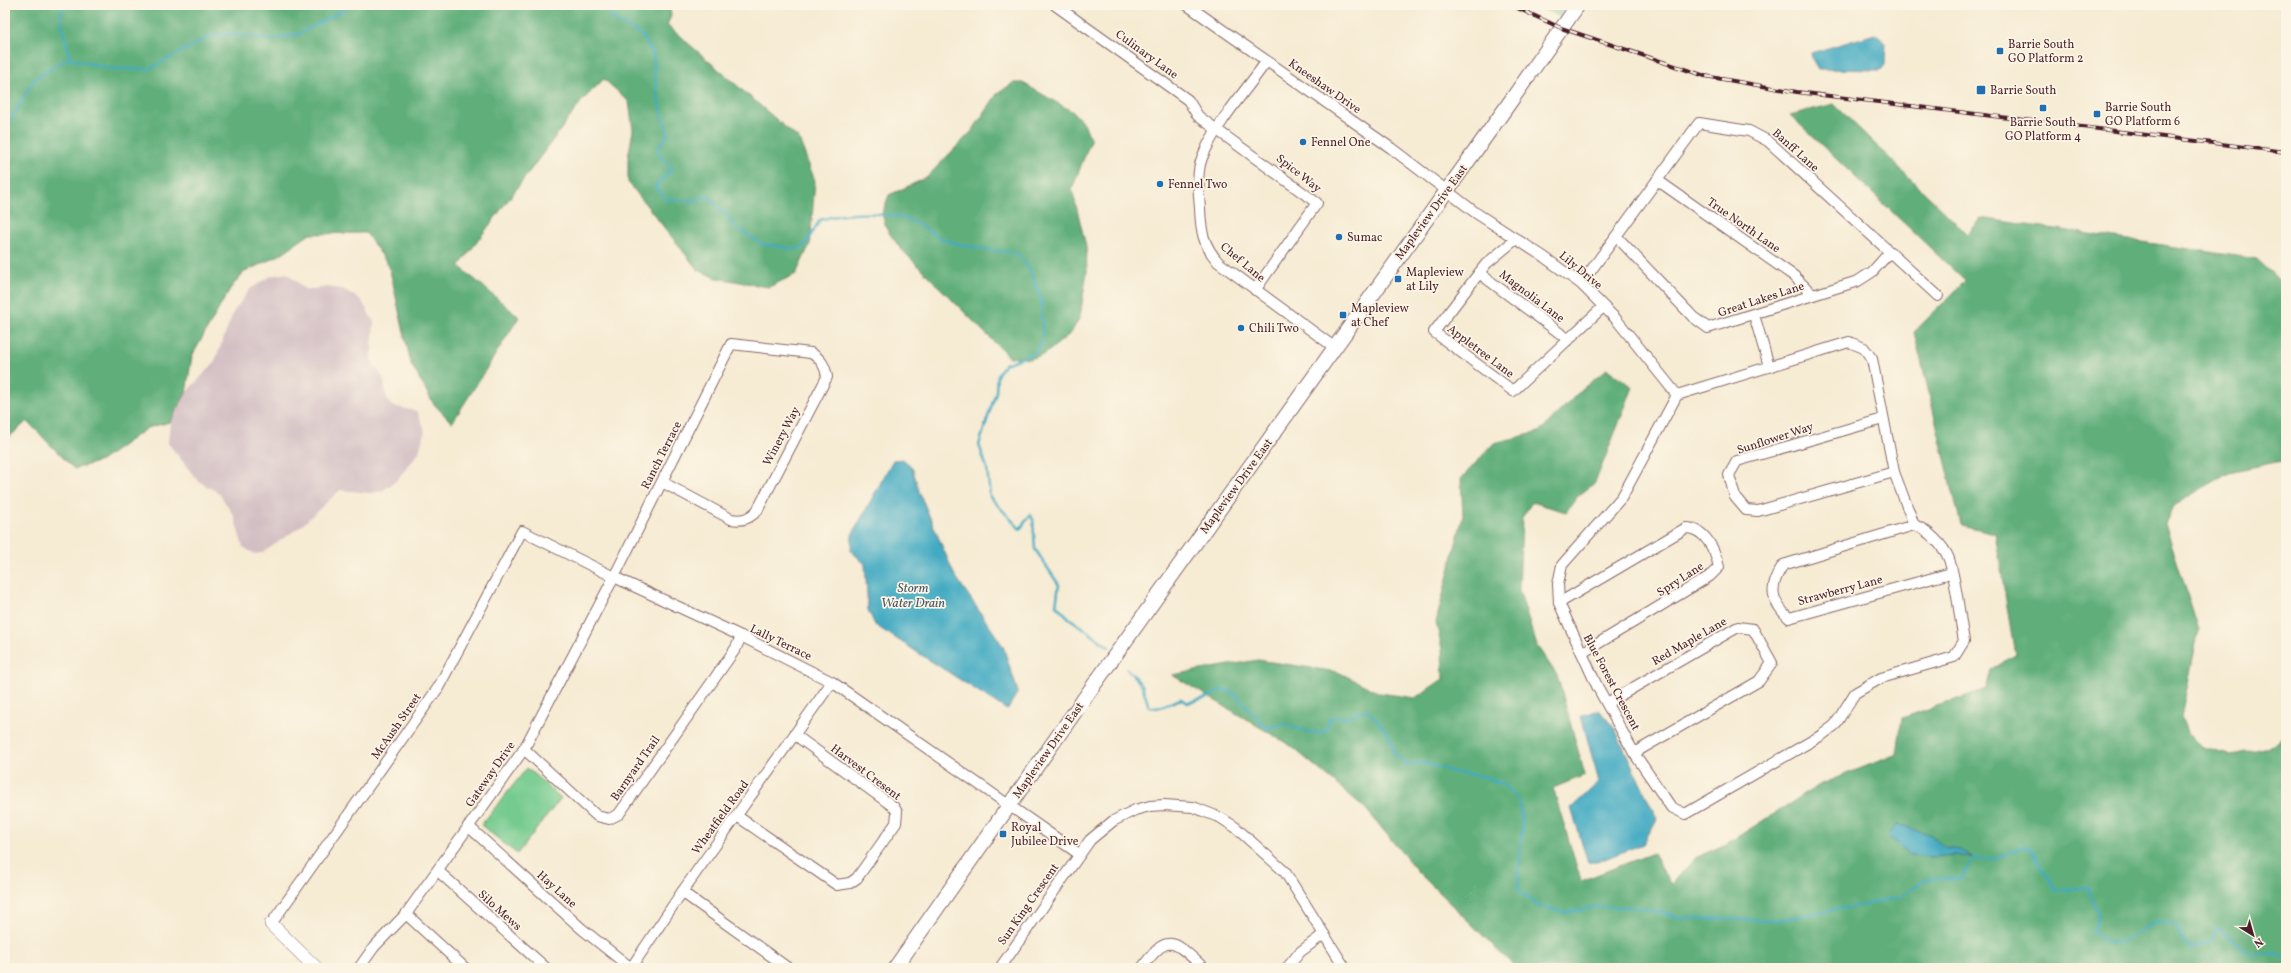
<svg xmlns="http://www.w3.org/2000/svg" width="2291" height="973" font-family="Vollkorn,serif">
<rect width="100%" height="100%" fill="#fcf5e5"/>
<filter id="ink" filterUnits="userSpaceOnUse"><feTurbulence type="fractalNoise" baseFrequency=".025" numOctaves="2"/><feDisplacementMap in="SourceGraphic" scale="8" xChannelSelector="R" yChannelSelector="G"/><feConvolveMatrix kernelMatrix="1 2 1 2 8 2 1 2 1" color-interpolation-filters="sRGB"/></filter>
<filter id="wash" filterUnits="userSpaceOnUse"><feTurbulence type="fractalNoise" baseFrequency=".012" numOctaves="4" result="noise"/><feDisplacementMap in="SourceGraphic" scale="16" xChannelSelector="R" yChannelSelector="G"/><feGaussianBlur stdDeviation="0.9" result="paint"/><feColorMatrix in="noise" values="0 0 0 0 0 0 0 0 0 0 0 0 0 0 0 0 0 1.4 0 .05"/><feComposite in="paint" operator="in"/></filter>
<g filter="url(#wash)">
<rect width="100%" height="100%" fill="#f6ebd3"/>
<polygon fill="#d2bec3" points="287,273 306,290 328,287 343,289 361,300 374,322 371,359 383,378 387,400 392,406 417,411 425,431 419,452 397,480 382,491 370,493 340,490 301,526 264,552 255,554 243,547 234,516 219,493 198,481 168,443 170,422 186,393 214,363 234,311 250,289 271,276"/>
<g fill="#75cb8f" stroke="#60755d">
<polygon points="1534,5 1567,5 1559,16"/>
<polygon points="527,768 561,798 517,854 481,825"/>
</g>
<g fill="#60af7a" stroke="#556752">
<polygon points="5,5 670,5 671,16 667,25 799,139 815,181 810,244 796,274 769,287 717,278 698,270 628,182 628,158 633,130 629,102 604,79 581,102 459,266 519,317 452,423 433,403 411,364 389,266 366,233 310,234 278,256 244,272 230,289 192,356 186,393 170,422 147,428 101,461 74,469 27,421 5,441"/>
<polygon points="1013,83 1023,83 1073,112 1084,123 1091,140 1072,189 1086,246 1087,271 1080,317 1071,333 1045,354 1030,359 1009,357 901,249 887,230 882,214 889,195 926,178 972,131 997,94"/>
<polygon points="1834,104 1967,234 1981,218 2257,259 2286,287 2286,460 2229,472 2173,506 2165,524 2199,630 2181,717 2188,734 2203,748 2231,755 2274,746 2286,735 2286,968 1516,968 1418,872 1365,808 1291,746 1172,675 1258,660 1338,672 1380,693 1415,698 1443,679 1442,649 1436,622 1463,516 1461,479 1494,443 1539,432 1581,390 1607,369 1633,387 1595,483 1578,496 1566,512 1532,502 1522,518 1519,590 1537,646 1557,675 1585,775 1553,788 1581,881 1653,853 1671,885 1695,858 1726,844 1821,784 1897,754 1902,718 1986,689 1991,670 2015,655 1995,533 1961,525 1914,332 1965,281 1790,115"/>
</g>
<g fill="#42aac2" stroke="#466476">
<polygon points="1875,34 1886,43 1885,65 1881,70 1818,69 1812,59 1811,53"/>
<polygon points="903,459 912,467 920,494 954,574 1003,646 1018,692 1007,710 875,625 868,610 865,564 851,551 852,535 893,460"/>
<polygon points="1599,710 1615,729 1657,819 1643,844 1597,862 1588,862 1571,808 1599,782 1581,716"/>
<polygon points="1898,824 1931,835 1945,848 1960,850 1974,859 1955,855 1932,857 1910,855 1888,835"/>
</g>
<g fill="none" stroke-linecap="round" stroke-linejoin="round">
<g stroke="#42aac2" stroke-width="2.5">
<polyline points="62,5 61,21 70,59"/>
<path d="M603,5l12,15 28,16 10,19 4,39 11,42 -10,11 1,8 14,14 -18,17 11,13 25,2 18,-5 28,32 25,16 34,5 8,-3 16,-26c26,-8 71,-10 96,3 9,4 17,12 26,16 25,9 49,11 75,14l12,15 12,30 2,40 -6,14 -32,12 -8,11 -1,17 -17,53 8,23 3,29 30,32 10,-14 3,4 2,30 24,36 -3,20 13,13 40,29"/>
<polyline points="5,119 11,120 34,80 59,63 70,59 114,69 149,69 211,36 235,34 270,40 299,34 353,5"/>
<path d="M1127,669l15,16 7,22 8,1 24,-9 6,4 24,-7 11,-7 14,6 30,33 19,-4 27,9 12,-1 4,-6 1,-7c7,-4 12,0 19,-2 10,-4 9,-7 21,-6 9,11 26,27 24,43l10,6 3,5 17,-2 35,10 28,4 18,8 15,15 3,23 -4,66 19,16 28,8 30,-6h40l49,11 94,2 121,-22 27,-19h34l14,-20h21l30,-13 7,5 24,40 32,-4 11,29 -6,15c24,28 37,0 62,-8 6,-2 16,1 22,2l5,15 10,8 19,-6 7,-16 30,28h33l5,4"/>
</g>
</g>
</g>
<g filter="url(#ink)">
<g fill="none" stroke-linecap="round" stroke-linejoin="round">
<g stroke="#866666" stroke-width="12">
<g id="minor">
<polyline points="1055,5 1188,100 1198,116 1317,203 1255,290"/>
<polyline points="1187,5 1391,148 1476,213 1544,257 1581,284 1616,319 1677,395"/>
<path d="M1266,62c-21,30 -50,61 -64,96 -6,15 -3,35 -2,51 1,23 3,35 18,53l116,85"/>
<polyline points="1657,180 1794,276 1813,295"/>
<polyline points="1616,236 1693,317 1708,328 1858,281 1872,272 1890,252"/>
<polyline points="1516,239 1486,264 1434,332 1513,391 1603,307"/>
<polyline points="1479,273 1569,340"/>
<polyline points="1581,284 1699,123 1749,131 1768,141 1938,296"/>
<polyline points="1754,315 1769,366"/>
<path d="M1849,342l15,6 8,11 22,113 20,53c13,4 30,21 35,34 8,26 10,55 15,82l-10,16 -73,21 -26,15 -20,32 -13,10 -137,79 -14,-7 -37,-54 -37,-67 -38,-83 -1,-19 4,-19 60,-68 55,-102z"/>
<polyline points="1883,419 1737,461 1729,475 1735,497 1746,510 1758,511 1894,472"/>
<path d="M1914,525l-131,40c-14,21 -13,36 6,53l162,-45"/>
<path d="M1559,603l127,-75c19,0 29,22 33,39l-9,9 -128,77"/>
<polyline points="1607,703 1738,627 1753,629 1772,663 1759,681 1634,753"/>
<polyline points="524,749 597,816 609,819 619,814 736,648 741,636"/>
<polyline points="737,816 837,885 850,883 857,878 896,823 897,812 894,807 795,735"/>
<polyline points="468,826 582,929 631,968"/>
<polyline points="438,871 546,968"/>
<polyline points="682,892 788,968"/>
<polyline points="406,914 465,968"/>
<polyline points="271,924 438,688 522,531 614,577 741,636 832,682 1079,854"/>
<path d="M359,968l15,-21 32,-33 118,-165 90,-172 117,-233 80,9c10,6 14,12 16,24l-70,134c-9,8 -14,10 -26,8l-69,-37"/>
<polyline points="631,968 682,892 832,682"/>
<polyline points="1000,968 1090,840 1113,821 1135,810 1150,806 1164,805 1193,807 1221,818 1235,827 1285,872 1345,968"/>
<path d="M1142,968c26,-37 32,-27 62,0"/>
<polyline points="1287,968 1300,952 1324,934"/>
</g>
</g>
<g stroke="#866666" stroke-width="14">
<polyline id="tertiary" points="271,924 316,968"/>
</g>
<g stroke="#866666" stroke-width="16">
<polyline id="secondary" points="895,968 1086,696 1503,112 1578,5"/>
</g>
<use href="#minor" stroke="#fff" stroke-width="10"/>
<use href="#tertiary" stroke="#fff" stroke-width="13"/>
<use href="#secondary" stroke="#fff" stroke-width="14"/>
<g stroke="#4a1f2b" stroke-width="4">
<polyline id="rail" points="1511,5 1561,28 1705,76 1797,92 2286,152"/>
</g>
<use href="#rail" stroke="#fcf5e5" stroke-width="2.5" stroke-dasharray="8" stroke-linecap="butt"/>
</g>
</g>
<g fill="#1f6fb2" stroke="#fcf5e5" stroke-width="1.5">
<rect x="1996" y="47" width="8" height="8" rx="2"/>
<rect x="1976" y="85" width="10" height="10" rx="2"/>
<rect x="2039" y="104" width="8" height="8" rx="2"/>
<rect x="2093" y="110" width="8" height="8" rx="2"/>
<circle cx="1303" cy="142" r="4"/>
<circle cx="1160" cy="184" r="4"/>
<circle cx="1339" cy="237" r="4"/>
<rect x="1394" y="275" width="8" height="8" rx="2"/>
<rect x="1339" y="311" width="8" height="8" rx="2"/>
<circle cx="1241" cy="328" r="4"/>
<rect x="999" y="830" width="8" height="8" rx="2"/>
</g>
<g text-anchor="middle" stroke-width="3.5" stroke-linejoin="round" paint-order="stroke">
<g font-size="12" fill="#4a1f2b" stroke="#fcf5e5" text-anchor="start">
<text x="2008" y="48">Barrie South<tspan x="2008" dy="14">GO Platform 2</tspan></text>
<text x="1990" y="94">Barrie South</text>
<text x="2105" y="111">Barrie South<tspan x="2105" dy="14">GO Platform 6</tspan></text>
<text x="2043" y="126" text-anchor="middle">Barrie South<tspan x="2043" dy="14">GO Platform 4</tspan></text>
<text x="1311" y="146">Fennel One</text>
<text x="1168" y="188">Fennel Two</text>
<text x="1347" y="241">Sumac</text>
<text x="1406" y="276">Mapleview<tspan x="1406" dy="14">at Lily</tspan></text>
<text x="1351" y="312">Mapleview<tspan x="1351" dy="14">at Chef</tspan></text>
<text x="1249" y="332">Chili Two</text>
<text x="1011" y="831">Royal<tspan x="1011" dy="14">Jubilee Drive</tspan></text>
</g>
<g font-size="12" fill="#4a1f2b" stroke="#fcf5e5">
<text transform="translate(1147 54) rotate(36)" y="4">Culinary Lane</text>
<text transform="translate(1325 86) rotate(35)" y="4">Kneeshaw Drive</text>
<text transform="translate(1796 150) rotate(42)" y="4">Banff Lane</text>
<text transform="translate(1299 173) rotate(38)" y="4">Spice Way</text>
<text transform="translate(1431 212) rotate(-54)" y="4">Mapleview Drive East</text>
<text transform="translate(1744 225) rotate(35)" y="4">True North Lane</text>
<text transform="translate(1243 262) rotate(40)" y="4">Chef Lane</text>
<text transform="translate(1581 270) rotate(40)" y="4">Lily Drive</text>
<text transform="translate(1532 296) rotate(37)" y="4">Magnolia Lane</text>
<text transform="translate(1761 299) rotate(-18)" y="4">Great Lakes Lane</text>
<text transform="translate(1481 351) rotate(37)" y="4">Appletree Lane</text>
<text transform="translate(781 436) rotate(-62)" y="4">Winery Way</text>
<text transform="translate(1775 438) rotate(-18)" y="4">Sunflower Way</text>
<text transform="translate(661 455) rotate(-63)" y="4">Ranch Terrace</text>
<text transform="translate(1236 486) rotate(-54)" y="4">Mapleview Drive East</text>
<text transform="translate(1680 579) rotate(-33)" y="4">Spry Lane</text>
<text transform="translate(1840 590) rotate(-15)" y="4">Strawberry Lane</text>
<text transform="translate(1689 641) rotate(-30)" y="4">Red Maple Lane</text>
<text transform="translate(781 642) rotate(26)" y="4">Lally Terrace</text>
<text transform="translate(1612 682) rotate(62)" y="4">Blue Forest Crescent</text>
<text transform="translate(396 726) rotate(-55)" y="4">McAush Street</text>
<text transform="translate(1048 750) rotate(-55)" y="4">Mapleview Drive East</text>
<text transform="translate(635 768) rotate(-55)" y="4">Barnyard Trail</text>
<text transform="translate(866 772) rotate(37)" y="4">Harvest Cresent</text>
<text transform="translate(490 774) rotate(-55)" y="4">Gateway Drive</text>
<text transform="translate(720 817) rotate(-54)" y="4">Wheatfield Road</text>
<text transform="translate(557 889) rotate(42)" y="4">Hay Lane</text>
<text transform="translate(1028 904) rotate(-55)" y="4">Sun King Crescent</text>
<text transform="translate(500 910) rotate(42)" y="4">Silo Mews</text>
</g>
<g font-size="13" font-style="italic" fill="#475767" stroke="#fcf5e5">
<text x="913" y="592">Storm<tspan x="913" dy="15">Water Drain</tspan></text>
</g>
</g>
<rect width="2291" height="973" fill="none" stroke="#fcf5e5" stroke-width="20"/>
<g transform="translate(2253 935) rotate(143)" stroke="#fcf5e5" stroke-width="3" paint-order="stroke">
<path d="M0-3L7 15L0 10L-7 15Z" fill="#4a1f2b"/>
<text y="-6" font-size="11" font-weight="bold" text-anchor="middle" fill="#4a1f2b">N</text>
</g>
</svg>
